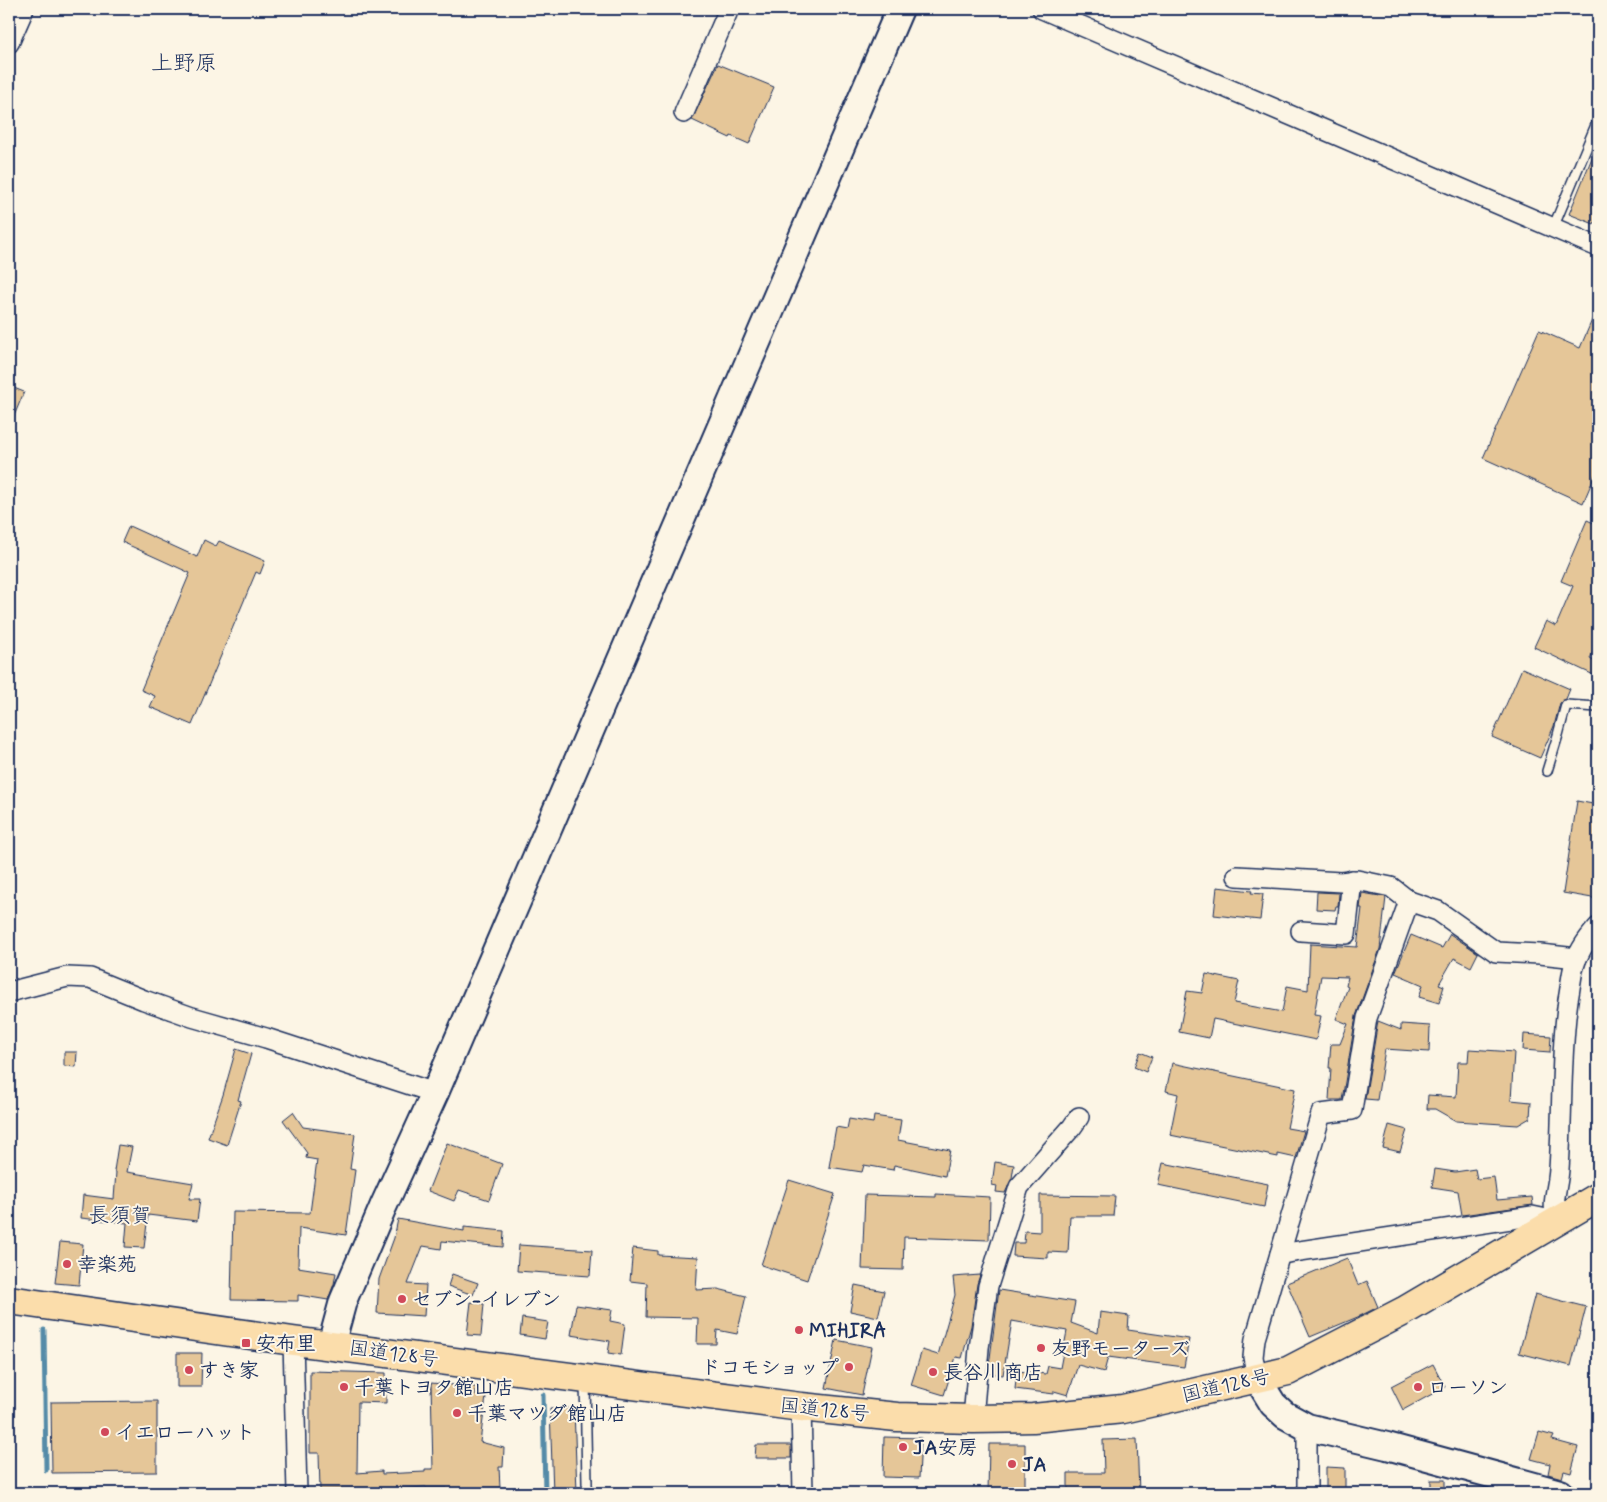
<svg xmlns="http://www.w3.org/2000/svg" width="1607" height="1502" font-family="Mynerve,'Klee One',sans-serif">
<rect width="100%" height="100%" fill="#fcf5e5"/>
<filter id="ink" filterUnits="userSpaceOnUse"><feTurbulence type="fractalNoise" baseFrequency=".02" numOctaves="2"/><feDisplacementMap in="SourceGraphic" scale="10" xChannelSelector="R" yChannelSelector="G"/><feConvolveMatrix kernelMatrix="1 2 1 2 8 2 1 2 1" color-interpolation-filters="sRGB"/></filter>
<g filter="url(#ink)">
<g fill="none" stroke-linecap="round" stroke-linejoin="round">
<g stroke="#558ba8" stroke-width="5">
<polyline points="44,1330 46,1470"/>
<polyline points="543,1395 545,1493"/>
</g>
</g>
<g fill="#e5c698" stroke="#1b2f5e">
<polygon points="718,64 774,87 749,144 731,136 730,138 692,120"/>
<polygon points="1598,143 1598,214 1594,224 1569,214"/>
<polygon points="1598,306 1598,468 1583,503 1483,458 1539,330 1580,348"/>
<polygon points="9,386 24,392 9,428"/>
<polygon points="1587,520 1598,525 1598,641 1590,659 1598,663 1598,677 1534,647 1546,621 1556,626 1573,586 1561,581"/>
<polygon points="129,526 197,557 204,540 216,546 219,541 265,561 260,574 256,572 192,725 150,707 155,696 141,690 190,573 122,542"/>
<polygon points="1522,668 1570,689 1566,699 1560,703 1554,726 1540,758 1492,737"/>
<polygon points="1577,801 1598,805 1598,899 1563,893"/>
<polygon points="1217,887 1252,891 1251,893 1263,894 1260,920 1214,915"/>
<polygon points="1317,892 1339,893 1338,906 1336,906 1335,910 1316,909"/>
<polygon points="1362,893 1386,897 1380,949 1356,1016 1342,1100 1329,1100 1331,1068 1329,1068 1331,1044 1340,1044 1348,1024 1336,1019 1348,987 1346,986 1348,977 1321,976 1314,1015 1321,1016 1316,1040 1213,1019 1209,1038 1179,1032 1187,991 1202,993 1206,974 1239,981 1234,1003 1282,1012 1287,986 1308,990 1310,944 1357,947 1362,908 1360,908"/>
<polygon points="1450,934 1478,953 1471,967 1454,958 1439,984 1444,986 1439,1003 1419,997 1423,985 1395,973 1411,935 1442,948"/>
<polygon points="1378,1021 1401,1030 1401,1024 1430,1026 1429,1052 1385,1049 1377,1100 1365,1099"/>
<polygon points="1524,1034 1551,1036 1550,1052 1523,1050"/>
<polygon points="236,1049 251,1054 238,1100 241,1101 227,1145 208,1138 223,1095"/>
<polygon points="1469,1049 1514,1052 1511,1100 1531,1102 1530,1118 1518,1125 1456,1121 1435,1109 1427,1109 1428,1095 1456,1097 1458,1062 1468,1062"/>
<polygon points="64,1052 77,1052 76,1067 64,1066"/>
<polygon points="1140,1052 1152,1057 1146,1072 1134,1067"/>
<polygon points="1172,1063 1295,1089 1287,1128 1304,1131 1296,1158 1278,1154 1278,1157 1170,1135 1178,1094 1166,1091"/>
<polygon points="293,1112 303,1127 355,1134 350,1169 355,1170 346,1235 299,1228 298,1267 336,1273 334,1284 328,1300 298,1295 298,1301 231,1300 233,1212 310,1213 317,1160 306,1158 307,1153 283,1120"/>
<polygon points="874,1116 901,1120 898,1140 950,1150 945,1176 894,1165 893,1170 864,1165 862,1172 829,1167 836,1127 847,1129 849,1119 873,1123"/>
<polygon points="1389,1125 1407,1130 1400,1152 1383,1148"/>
<polygon points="447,1143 502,1164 489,1200 459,1190 454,1201 428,1191"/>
<polygon points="118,1145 132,1147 127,1172 193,1183 189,1199 200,1199 197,1221 148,1215 144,1248 125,1247 127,1223 81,1218 83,1195 114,1199 116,1172 114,1171"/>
<polygon points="995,1162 1014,1165 1012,1178 1005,1193 996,1192 997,1186 992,1185"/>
<polygon points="1163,1163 1268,1184 1264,1207 1158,1185"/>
<polygon points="1435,1169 1455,1172 1475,1169 1477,1179 1494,1177 1497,1200 1532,1197 1533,1205 1462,1215 1458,1191 1432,1187"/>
<polygon points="789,1180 835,1194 807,1280 761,1265"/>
<polygon points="936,1194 990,1197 989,1240 904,1237 903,1270 862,1269 865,1195 936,1197"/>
<polygon points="1040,1195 1115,1196 1113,1216 1070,1216 1068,1253 1048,1252 1048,1258 1013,1256 1014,1243 1024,1243 1025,1231 1040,1232"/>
<polygon points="398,1219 464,1231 464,1227 504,1231 503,1247 442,1241 441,1249 423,1246 408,1284 426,1285 424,1316 377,1313 379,1279 394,1238"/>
<polygon points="60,1242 83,1244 79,1285 55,1283"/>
<polygon points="519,1245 592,1250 590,1276 517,1271"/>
<polygon points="633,1248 658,1251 658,1255 698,1257 696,1290 718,1289 746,1296 737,1334 717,1330 716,1344 697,1344 698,1318 646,1317 647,1283 630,1281"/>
<polygon points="1347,1258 1358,1285 1367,1281 1378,1307 1360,1316 1310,1337 1287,1283"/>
<polygon points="452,1274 478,1283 473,1295 448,1286"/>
<polygon points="980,1275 977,1284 971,1326 962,1358 956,1357 944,1395 911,1385 922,1350 938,1355 955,1295 953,1277"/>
<polygon points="855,1285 884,1291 878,1317 850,1311"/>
<polygon points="999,1290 1075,1302 1071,1323 1098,1333 1100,1312 1129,1316 1128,1330 1189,1339 1184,1367 1108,1357 1104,1372 1078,1365 1068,1395 1054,1391 1054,1394 1015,1389 1017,1371 1046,1374 1048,1366 1060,1368 1067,1331 1012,1321 1003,1375 988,1373"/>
<polygon points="1535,1294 1586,1307 1571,1366 1519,1353"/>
<polygon points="471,1302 484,1304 481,1336 467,1335"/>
<polygon points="576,1305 612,1310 610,1321 625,1324 621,1355 608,1353 610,1341 571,1335"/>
<polygon points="522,1318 548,1322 545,1339 520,1335"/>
<polygon points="836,1340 872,1347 862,1395 826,1388"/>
<polygon points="177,1353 202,1353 201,1387 177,1387"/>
<polygon points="1433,1364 1445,1387 1403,1410 1391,1386"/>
<polygon points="310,1371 386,1373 386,1403 358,1402 357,1473 382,1471 382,1474 425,1472 425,1469 433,1469 431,1383 476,1387 476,1396 486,1397 480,1442 504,1448 503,1467 499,1467 500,1488 446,1489 446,1488 426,1488 426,1487 357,1491 357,1489 320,1490 319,1453 310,1453"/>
<polygon points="157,1401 157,1472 52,1473 51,1402"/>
<polygon points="574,1408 577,1493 553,1493 550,1409"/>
<polygon points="1539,1432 1554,1436 1552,1440 1578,1447 1571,1473 1564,1471 1562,1478 1548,1474 1550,1464 1531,1459"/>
<polygon points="884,1437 921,1438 919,1478 883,1477"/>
<polygon points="1137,1439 1139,1493 1068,1493 1068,1473 1104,1473 1103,1440"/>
<polygon points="989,1444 1025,1444 1025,1493 988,1493"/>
<polygon points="756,1445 791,1445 791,1458 755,1458"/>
<polygon points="1326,1467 1345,1468 1345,1493 1326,1493"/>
<rect x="1431" y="1480" width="14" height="13"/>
</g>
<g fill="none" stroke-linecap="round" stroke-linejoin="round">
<g stroke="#1b2f5e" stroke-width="12">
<g id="lane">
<polyline points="1553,228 1598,120"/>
<polyline points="1547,771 1558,735 1566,705 1598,707"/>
<polyline points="585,1381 587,1484"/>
</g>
</g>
<g stroke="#1b2f5e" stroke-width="22">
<g id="street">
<polyline points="1042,9 1598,247"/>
<polyline points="9,43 24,9"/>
<polyline points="684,113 729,9"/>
<polyline points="1237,876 1341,882 1357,880 1391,887 1409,901"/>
<polyline points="1301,931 1346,934 1352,880"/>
<polyline points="9,992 67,977 90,978 144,1000 192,1017 266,1038 435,1093"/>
<path d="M1280,1254l252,-38 24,5c-5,-20 2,-33 3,-52 4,-57 1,-113 9,-169 2,-10 3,-21 5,-30 4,-17 14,-31 25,-43"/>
<polyline points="293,1341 297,1493"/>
<polyline points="1257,1378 1253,1357 1255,1339 1321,1114 1352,1110 1367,1018 1409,901 1438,911 1496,952 1540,954 1577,958"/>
<polyline points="801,1407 803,1493"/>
<polyline points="973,1419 979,1348 988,1286 1019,1187 1072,1127 1079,1117"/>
<polyline points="1307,1427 1307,1493"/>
</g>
</g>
<g stroke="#1b2f5e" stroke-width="30">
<g id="secondary">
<polyline points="331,1345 343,1301 383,1207 435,1093 900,9"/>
<polyline points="1257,1378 1273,1404 1285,1415 1307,1427 1387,1446 1560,1493"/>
</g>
</g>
<g stroke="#1b2f5e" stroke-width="31">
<polyline id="highway" points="9,1300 293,1341 801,1407 897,1417 973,1419 1033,1418 1123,1409 1288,1371 1404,1311 1598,1197"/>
</g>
<use href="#lane" stroke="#fcf5e5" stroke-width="9"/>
<use href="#street" stroke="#fcf5e5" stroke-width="19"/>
<use href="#secondary" stroke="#fcf5e5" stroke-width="26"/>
<use href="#highway" stroke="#fbddab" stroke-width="28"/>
</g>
</g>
<g fill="#d1495b" stroke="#fcf5e5" stroke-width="2">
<circle cx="67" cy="1264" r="5"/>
<circle cx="402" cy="1299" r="5"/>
<circle cx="799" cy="1330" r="5"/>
<rect x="241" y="1338" width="10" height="10" rx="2.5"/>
<circle cx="1041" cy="1348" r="5"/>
<circle cx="849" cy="1367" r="5"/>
<circle cx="189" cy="1370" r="5"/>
<circle cx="933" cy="1372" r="5"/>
<circle cx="344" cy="1387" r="5"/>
<circle cx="1418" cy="1387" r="5"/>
<circle cx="457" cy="1413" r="5"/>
<circle cx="105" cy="1432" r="5"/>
<circle cx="903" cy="1447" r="5"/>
<circle cx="1012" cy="1464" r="5"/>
</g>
<g text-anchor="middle" stroke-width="4" stroke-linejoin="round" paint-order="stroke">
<g font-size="20" font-weight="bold" fill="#1b2f5e" stroke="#fcf5e5" text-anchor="start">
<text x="77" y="1271">幸楽苑</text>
<text x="412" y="1306">セブン-イレブン</text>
<text x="809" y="1337">MIHIRA</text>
<text x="256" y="1350">安布里</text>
<text x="1051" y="1355">友野モーターズ</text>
<text x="839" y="1374" text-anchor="end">ドコモショップ</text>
<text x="199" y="1377">すき家</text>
<text x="943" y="1379">長谷川商店</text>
<text x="354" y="1394">千葉トヨタ館山店</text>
<text x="1428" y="1394">ローソン</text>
<text x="467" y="1420">千葉マツダ館山店</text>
<text x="115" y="1439">イエローハット</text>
<text x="913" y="1454">JA安房</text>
<text x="1022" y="1471">JA</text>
</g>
<g font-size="20" fill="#1b2f5e" stroke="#fcf5e5">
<text transform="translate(394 1353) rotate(8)" y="7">国道128号</text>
<text transform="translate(1226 1385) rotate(-13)" y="7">国道128号</text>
<text transform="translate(825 1409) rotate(6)" y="7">国道128号</text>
</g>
<g font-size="21" fill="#1b2f5e" stroke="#fcf5e5">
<text x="120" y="1222">長須賀</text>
</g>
<g font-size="22" fill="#1b2f5e" stroke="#fcf5e5">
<text x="184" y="70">上野原</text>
</g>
</g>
<rect width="1607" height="1502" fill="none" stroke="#fcf5e5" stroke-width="30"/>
<rect x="15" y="15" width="1577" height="1472" fill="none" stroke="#1b2f5e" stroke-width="2" filter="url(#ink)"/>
</svg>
